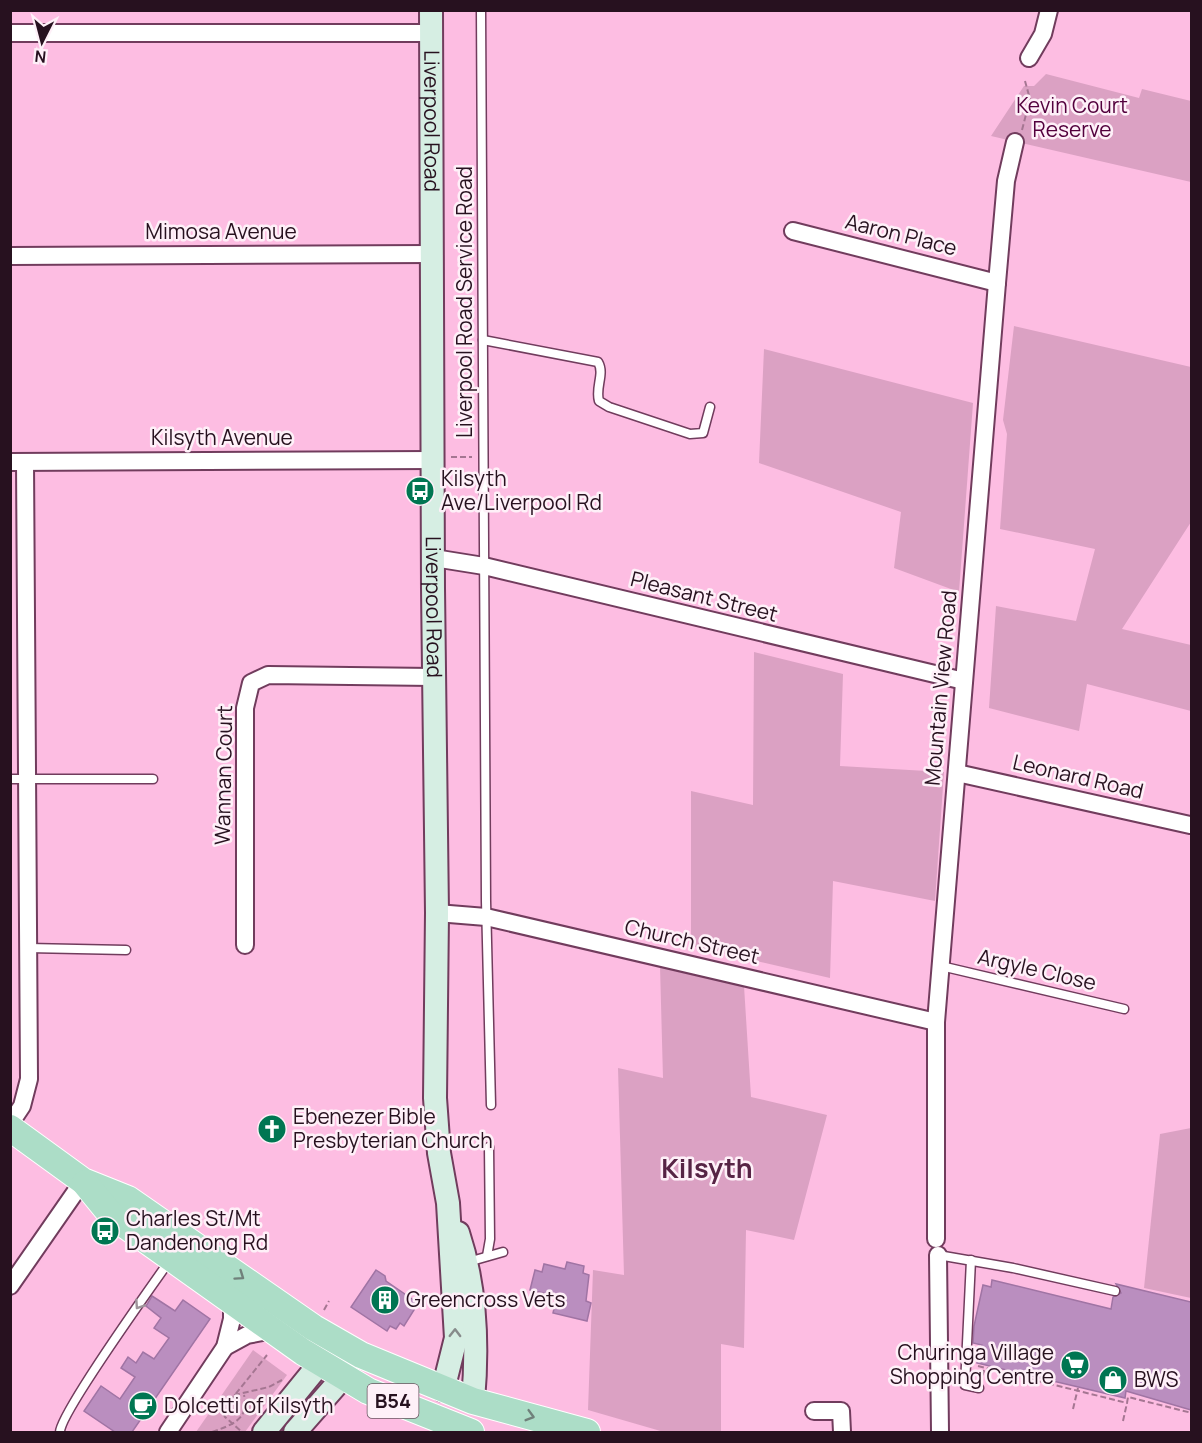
<svg xmlns="http://www.w3.org/2000/svg" width="1202" height="1443" font-family="Manrope,sans-serif">
<rect width="100%" height="100%" fill="#fdbde2"/>
<g fill="#dba1c3">
<polygon points="1046,74 1139,98 1142,89 1191,101 1191,182 991,136 1024,86 1034,86"/>
<polygon points="1014,326 1191,367 1191,522 1122,629 1191,645 1191,711 1087,684 1079,731 989,708 996,606 1076,621 1095,549 1000,529 1007,434 1003,420"/>
<polygon points="764,349 973,403 959,592 894,568 901,512 759,463"/>
<polygon points="754,652 843,674 840,766 944,772 935,901 833,881 830,978 691,946 691,791 753,805"/>
<polygon points="660,966 744,986 751,1097 827,1115 794,1240 746,1230 744,1348 721,1344 721,1432 664,1432 588,1410 593,1270 624,1275 618,1068 663,1078"/>
<polygon points="1191,1128 1192,1128 1191,1298 1144,1288 1160,1134"/>
<polygon points="253,1350 287,1375 245,1432 196,1432"/>
</g>
<g fill="#ba8ebf" stroke="#a074a4" stroke-width="1.5">
<polygon points="567,1262 584,1266 583,1273 589,1275 586,1301 591,1303 587,1321 553,1313 557,1296 530,1290 535,1270 542,1272 544,1264 565,1269"/>
<polygon points="376,1270 385,1276 386,1281 415,1301 414,1310 404,1326 400,1323 396,1329 390,1326 387,1331 351,1307"/>
<polygon points="992,1280 1111,1309 1113,1297 1121,1293 1116,1284 1191,1302 1191,1410 1126,1391 1125,1398 977,1363 982,1345 973,1343 974,1326 983,1285 991,1287"/>
<polygon points="152,1296 175,1311 183,1300 210,1319 132,1432 115,1432 84,1411 101,1386 120,1399 135,1377 121,1368 128,1357 136,1363 143,1352 154,1359 169,1338 154,1328 161,1318 146,1306"/>
</g>
<g fill="none" stroke-linecap="round" stroke-linejoin="round">
<g stroke="#713c5d" stroke-width="11">
<g id="lane">
<polyline points="481,10 486,901 491,1105"/>
<path d="M483,340l115,22c7,12 -3,25 1,39l10,6 81,27 13,-1 7,-26"/>
<polyline points="10,779 153,779"/>
<polyline points="28,948 126,950"/>
<polyline points="941,966 1124,1009"/>
<polyline points="938,1255 1013,1268 1115,1291"/>
<polyline points="487,1256 490,1239 489,1147"/>
<polyline points="971,1260 965,1385 979,1388"/>
<polyline points="468,1262 503,1252"/>
<path d="M60,1432c0,-18 93,-148 110,-172"/>
</g>
</g>
<g stroke="#713c5d" stroke-width="20">
<g id="street">
<polyline points="10,33 431,33"/>
<polyline points="1029,58 1043,34 1049,10"/>
<polyline points="793,231 997,283"/>
<polyline points="10,256 432,254"/>
<polyline points="10,462 434,460"/>
<polyline points="434,558 484,566 964,681"/>
<polyline points="957,773 1190,825"/>
<polyline points="437,913 486,917 936,1022"/>
<polyline points="245,945 245,708 251,683 268,675 433,677"/>
<polyline points="10,1124 22,1106 29,1079 25,462"/>
<polyline points="936,1239 936,1022 997,283 1006,181 1015,142"/>
<polyline points="938,1255 940,1432"/>
<polyline points="10,1286 83,1181"/>
<polyline points="225,1347 247,1335 273,1330"/>
<polyline points="814,1411 841,1411 842,1432"/>
<polyline points="168,1432 225,1347 232,1319 232,1299"/>
</g>
</g>
<g stroke="#713c5d" stroke-width="26">
<g id="secondary">
<path id="s1" d="M431,10l2,578 4,325 -2,185 4,55 9,50 8,135 -13,52"/>
<path d="M458,1233c18,54 20,112 15,168"/>
<polyline points="264,1432 321,1362"/>
<polyline points="295,1432 344,1376"/>
</g>
</g>
<g stroke="#fff" stroke-width="28">
<g id="primary">
<polyline points="10,1128 83,1181 128,1199 314,1328 361,1355 473,1401 587,1432"/>
<polyline points="85,1183 112,1216 303,1352 368,1391 471,1432"/>
</g>
</g>
<g stroke="#a57692" stroke-width="2" stroke-dasharray="6 3" stroke-linecap="butt">
<polyline points="1022,130 1030,99 1025,81"/>
<polyline points="451,457 472,457"/>
<polyline points="324,1310 329,1301"/>
<polyline points="978,1366 1127,1403 1128,1397 1192,1413"/>
<polyline points="979,1376 980,1370 984,1371 982,1376"/>
<polyline points="234,1395 269,1387 282,1380"/>
<polyline points="215,1400 220,1405 230,1401 267,1355"/>
<polyline points="220,1405 225,1417 242,1432"/>
<polyline points="1073,1409 1078,1388"/>
<polyline points="1123,1421 1127,1403"/>
<path d="M212,1432c20,-7 38,-13 32,-37"/>
</g>
<use href="#lane" stroke="#fff" stroke-width="8"/>
<use href="#street" stroke="#fff" stroke-width="16"/>
<use href="#secondary" stroke="#d6eee3" stroke-width="22"/>
<use href="#primary" stroke="#acddc7" stroke-width="26"/>
</g>
<defs><path id="oneway-chevron" d="M-2-3.5L2.5 0L-2 3.5" fill="none" stroke-width="1.6" stroke-linecap="round" stroke-linejoin="round" transform="scale(1.5)"/></defs>
<g stroke="#70817b">
<use href="#oneway-chevron" transform="translate(240 1276) rotate(35)"/>
<use href="#oneway-chevron" transform="translate(530 1416) rotate(16)"/>
</g>
<use stroke="#9e949a" href="#oneway-chevron" transform="translate(139 1305) rotate(124)"/>
<use stroke="#878b8b" href="#oneway-chevron" transform="translate(455 1333) rotate(-89)"/>
<defs>
<g id="bus-disc" transform="scale(1.5)"><circle r="9.5" fill="#007652" stroke="#fef0f8"/><path d="M-5-6H5V4H4V6H2V4H-2V6H-4V4H-5ZM-3.5-4V0h7V-4ZM-3.5 1.2v1.5H-2V1.2ZM2 1.2v1.5H3.5V1.2Z" fill="#fff"/></g>
<g id="church-disc" transform="scale(1.5)"><circle r="9.5" fill="#007652" stroke="#fef0f8"/><path d="M-1.2-6h2.4v3.5h3.3v2.4h-3.3V6h-2.4V-.1h-3.3v-2.4h3.3Z" fill="#fff"/></g>
<g id="building-disc" transform="scale(1.5)"><circle r="9.5" fill="#007652" stroke="#fef0f8"/><path d="M-4-6H4V6H1V3H-1V6H-4ZM-2.5-4.3h1.7v1.8h-1.7ZM.8-4.3h1.7v1.8H.8ZM-2.5-1h1.7V.8h-1.7ZM.8-1h1.7V.8H.8Z" fill="#fff"/></g>
<g id="supermarket-disc" transform="scale(1.5)"><circle r="9.5" fill="#007652" stroke="#fef0f8"/><path d="M-6-5.5h2.5l.6 2H6L4.5 2H-2.5L-4.4-4H-6ZM-1.5 3.2a1.3 1.3 0 1 0 .1 0ZM3 3.2a1.3 1.3 0 1 0 .1 0Z" fill="#fff"/></g>
<g id="shop-disc" transform="scale(1.5)"><circle r="9.5" fill="#007652" stroke="#fef0f8"/><path d="M-5-2.5h2.3a2.7 3.5 0 0 1 5.4 0H5L5.5 6h-11ZM-1.5-2.5h3a1.5 2.3 0 0 0-3 0Z" fill="#fff"/></g>
<g id="cafe-disc" transform="scale(1.5)"><circle r="9.5" fill="#007652" stroke="#fef0f8"/><path d="M-5.5-4.5H6V0H3Q3 3.5 0 3.5H-2.5Q-5.5 3.5-5.5 0ZM3-3.2v2h1.7v-2ZM-6 4.5H4V6H-6Z" fill="#fff"/></g>
</defs>
<g fill-rule="evenodd">
<use href="#bus-disc" x="420" y="491"/>
<use href="#church-disc" x="272" y="1129"/>
<use href="#bus-disc" x="105" y="1231"/>
<use href="#building-disc" x="385" y="1300"/>
<use href="#supermarket-disc" x="1075" y="1365"/>
<use href="#shop-disc" x="1113" y="1380"/>
<use href="#cafe-disc" x="143" y="1406"/>
</g>
<g text-anchor="middle" stroke-width="5" stroke-linejoin="round" paint-order="stroke">
<rect fill="#fef0f8" stroke="#685460" stroke-width="1.5" x="367.5" y="1384" width="51" height="34" rx="4.5"/>
<g font-size="20" font-weight="bold" fill="#27111f">
<text x="393" y="1408">B54</text>
</g>
<g font-size="21" fill="#53003d" stroke="#fef0f8">
<text x="1072" y="113">Kevin Court<tspan x="1072" dy="24">Reserve</tspan></text>
</g>
<g font-size="21" fill="#27111f" stroke="#fef0f8">
<text dy="7" stroke="none"><textPath href="#s1" startOffset="111">Liverpool Road</textPath></text>
<text x="221" y="239">Mimosa Avenue</text>
<text transform="translate(901 235) rotate(14)" y="7">Aaron Place</text>
<text transform="translate(465 302) rotate(-90)" y="7">Liverpool Road Service Road</text>
<text x="222" y="445">Kilsyth Avenue</text>
<text transform="translate(704 597) rotate(14)" y="7">Pleasant Street</text>
<text dy="7" stroke="none"><textPath href="#s1" startOffset="597">Liverpool Road</textPath></text>
<text transform="translate(941 688) rotate(-85)" y="7">Mountain View Road</text>
<text transform="translate(224 775) rotate(-89)" y="7">Wannan Court</text>
<text transform="translate(1078 777) rotate(13)" y="7">Leonard Road</text>
<text transform="translate(692 942) rotate(13)" y="7">Church Street</text>
<text transform="translate(1037 970) rotate(13)" y="7">Argyle Close</text>
</g>
<g font-size="21" fill="#27111f" stroke="#fef0f8" text-anchor="start">
<text x="441" y="486">Kilsyth<tspan x="441" dy="24">Ave/Liverpool Rd</tspan></text>
<text x="293" y="1124">Ebenezer Bible<tspan x="293" dy="24">Presbyterian Church</tspan></text>
<text x="126" y="1226">Charles St/Mt<tspan x="126" dy="24">Dandenong Rd</tspan></text>
<text x="406" y="1307">Greencross Vets</text>
<text x="1054" y="1360" text-anchor="end">Churinga Village<tspan x="1054" dy="24">Shopping Centre</tspan></text>
<text x="1134" y="1387">BWS</text>
<text x="164" y="1413">Dolcetti of Kilsyth</text>
</g>
<g font-size="27" font-weight="bold" fill="#572445" stroke="#fef0f8">
<text x="707" y="1178">Kilsyth</text>
</g>
</g>
<rect width="1202" height="1443" fill="none" stroke="#27111f" stroke-width="24"/>
<g transform="translate(42 42) rotate(186)" stroke="#fef0f8" stroke-width="4.5" paint-order="stroke">
<path d="M0-4.5L10 22L0 15L-10 22Z" fill="#27111f"/>
<text y="-9" font-size="16" font-weight="bold" text-anchor="middle" fill="#27111f">N</text>
</g>
</svg>
